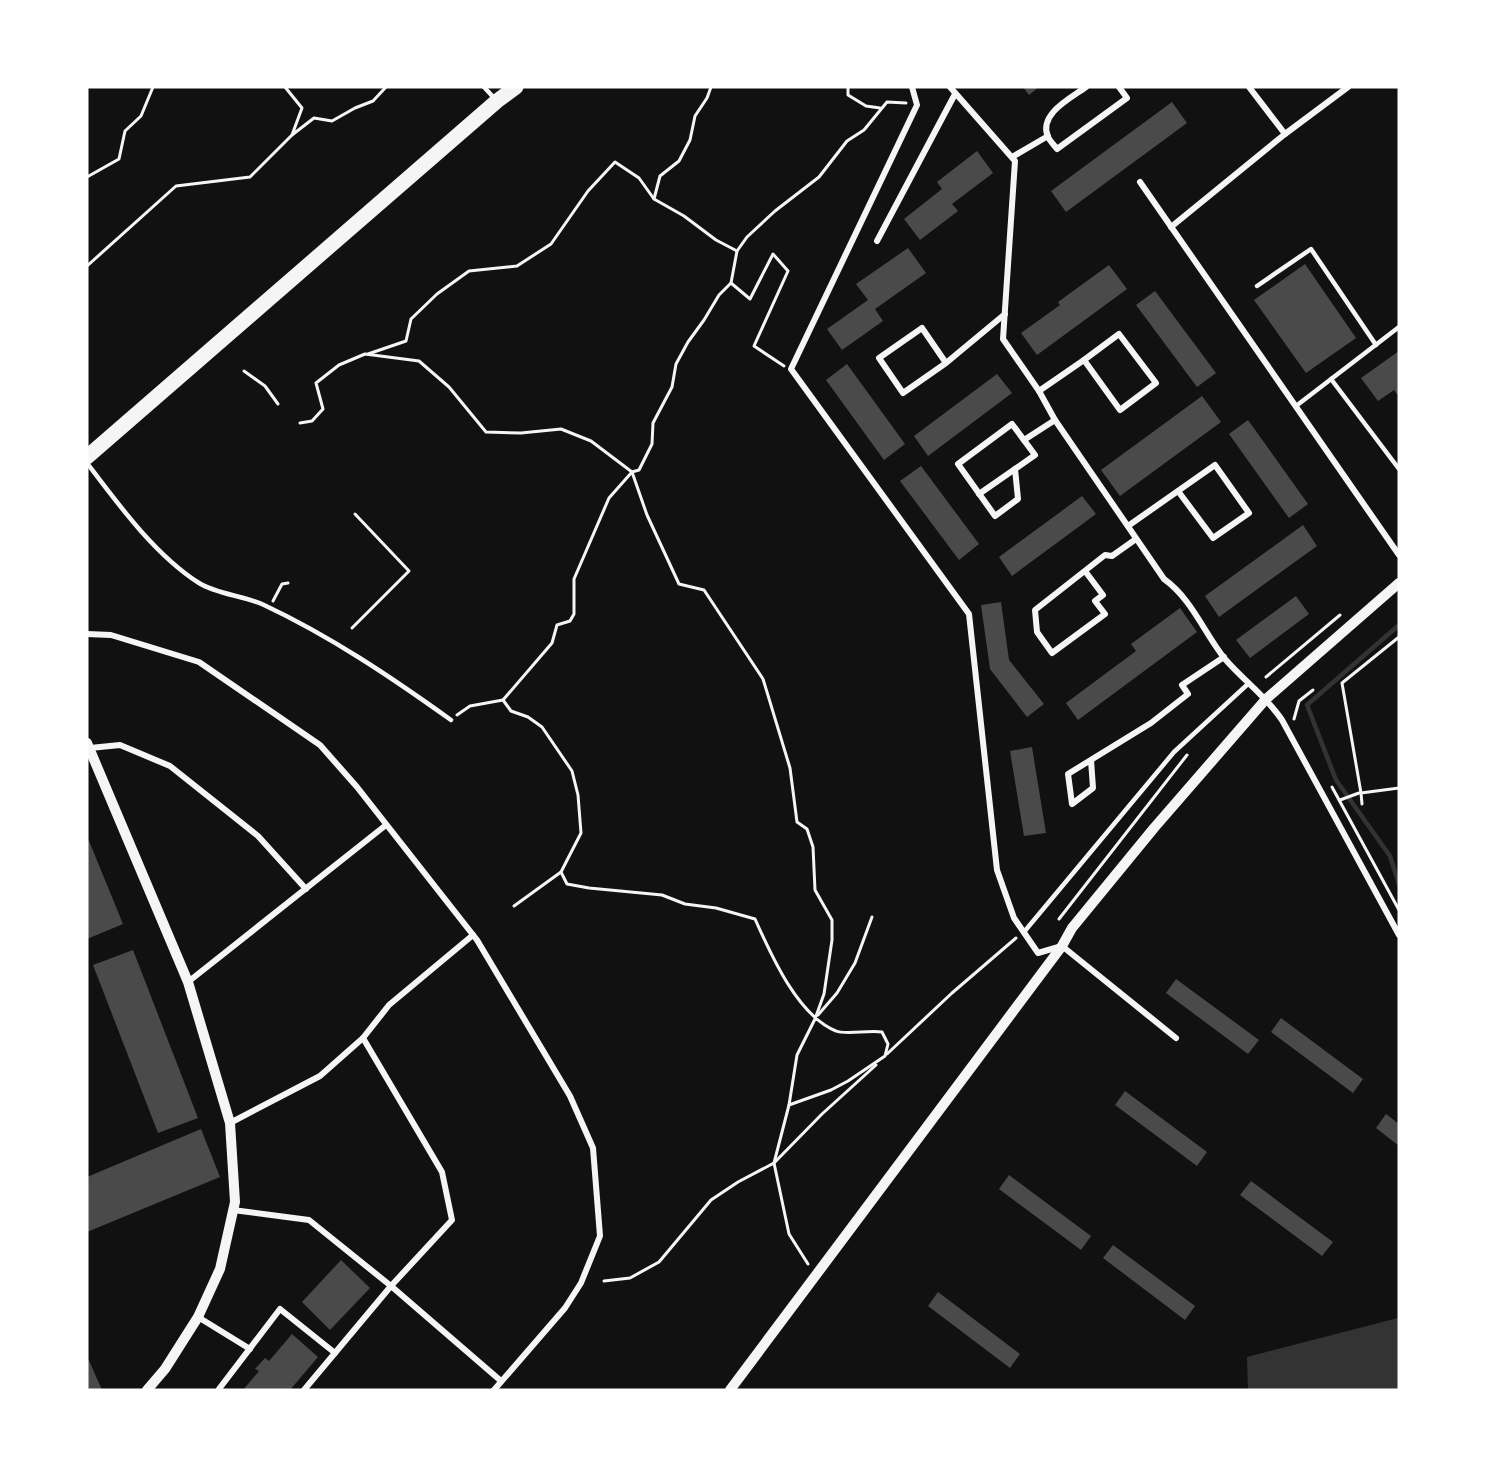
<svg xmlns="http://www.w3.org/2000/svg" width="1486" height="1477" font-family="Roboto,sans-serif">
<rect width="100%" height="100%" fill="#111"/>
<polygon fill="#333" points="1398,1318 1399,1390 1248,1390 1247,1357"/>
<g fill="none" stroke-linecap="round" stroke-linejoin="round">
<polyline stroke="#333" stroke-width="4.5" points="1399,625 1307,705 1336,780 1390,856 1399,884"/>
</g>
<g fill="#4a4a4a">
<polygon points="1023,87 1039,87 1029,95"/>
<polygon points="1172,102 1187,123 1066,212 1051,191"/>
<polygon points="977,151 993,173 952,204 958,211 920,240 904,219 942,189 937,182"/>
<polygon points="908,248 926,273 875,309 883,321 842,350 827,329 868,300 856,284"/>
<polygon points="1305,264 1356,338 1306,373 1254,300"/>
<polygon points="1109,265 1127,289 1037,355 1021,333 1060,305 1058,302"/>
<polygon points="1155,291 1216,373 1197,387 1136,305"/>
<polygon points="1399,351 1399,397 1394,390 1378,401 1361,378"/>
<polygon points="847,364 905,444 884,460 826,380"/>
<polygon points="997,374 1012,393 928,456 914,436"/>
<polygon points="1202,396 1221,422 1120,496 1101,470"/>
<polygon points="1248,420 1308,504 1289,518 1229,434"/>
<polygon points="921,466 979,544 959,560 900,481"/>
<polygon points="1082,496 1096,514 1012,576 999,557"/>
<polygon points="1303,525 1317,546 1219,617 1205,596"/>
<polygon points="1296,596 1309,614 1250,658 1236,640"/>
<polygon points="1001,602 1009,660 1044,704 1027,717 990,669 981,605"/>
<polygon points="1180,608 1197,632 1078,720 1066,703 1136,651 1131,644"/>
<polygon points="1032,747 1046,833 1024,836 1010,751"/>
<polygon points="87,836 123,924 87,939"/>
<polygon points="133,950 198,1118 158,1133 93,965"/>
<polygon points="1176,979 1259,1040 1248,1054 1166,993"/>
<polygon points="1281,1018 1363,1079 1353,1093 1271,1032"/>
<polygon points="1125,1091 1207,1152 1197,1166 1115,1105"/>
<polygon points="1386,1114 1399,1124 1399,1146 1376,1128"/>
<polygon points="201,1129 220,1177 87,1232 87,1177"/>
<polygon points="1009,1175 1091,1236 1081,1250 999,1189"/>
<polygon points="1251,1181 1333,1242 1322,1256 1240,1195"/>
<polygon points="1113,1245 1195,1306 1185,1320 1103,1258"/>
<polygon points="341,1260 370,1288 330,1330 302,1302"/>
<polygon points="938,1292 1020,1354 1010,1368 928,1306"/>
<polygon points="292,1334 318,1357 290,1390 243,1390 259,1371 255,1369 265,1358 269,1361"/>
<polygon points="87,1356 102,1390 87,1390"/>
</g>
<g fill="none" stroke-linecap="round" stroke-linejoin="round">
<g stroke="#f5f5f5" stroke-width="3">
<polyline points="285,87 302,108 292,135 314,118 332,121 355,108 373,101 386,87"/>
<polyline points="711,87 707,98 695,116 690,140 679,161 660,176 654,199 684,216 716,240 737,251"/>
<polyline points="848,87 848,95 866,106 880,108"/>
<polyline points="87,177 119,159 125,131 141,116 153,87"/>
<polyline points="87,266 176,186 250,177 292,135"/>
<polyline points="731,283 737,251 747,237 775,211 819,177 847,141 864,130 887,102 906,103"/>
<polyline points="368,354 406,341 411,319 437,294 469,271 517,266 551,244 588,191 615,162 639,178 654,199"/>
<polyline points="244,371 265,386 278,404"/>
<path d="M300,423l12,-2 11,-12 -7,-26 23,-18 26,-11 54,7 30,26 37,45 35,1 40,-4 30,12 41,31 15,43 32,69 25,6 59,89 27,89 7,54 10,7 6,18 2,43 17,30v20l-8,54 -9,25 -18,36 -8,50 42,-15 17,-9 37,-25 3,-12 -6,-12c-13,-2 -37,3 -46,-1 -38,-15 -65,-76 -81,-112l-39,-11 -31,-4 -23,-9 -73,-7 -22,-4 -6,-12 20,-39 -3,-38 -6,-24 -30,-44 -14,-10 -17,-6 -8,-11 -33,6 -13,9"/>
<polyline points="273,601 282,584 288,583"/>
<polyline points="352,628 409,571 355,514"/>
<polyline points="1266,677 1340,615"/>
<polyline points="503,700 552,643 557,625 570,621 574,614 574,579 609,498 632,472 639,470 652,444 653,423 672,387 676,364 688,342 704,320 719,295 731,283 750,299 773,254 788,271 754,346 784,366"/>
<polyline points="1294,719 1299,701 1313,690"/>
<polyline points="1332,787 1399,910"/>
<polyline points="1361,793 1342,683 1399,637"/>
<polyline points="1340,800 1359,793"/>
<polyline points="1362,804 1361,793 1399,788"/>
<polyline points="514,906 561,872"/>
<polyline points="1059,919 1187,755"/>
<polyline points="818,1015 837,993 855,963 872,917"/>
<polyline points="887,1054 952,993 1016,938"/>
<polyline points="789,1105 774,1163 789,1234 808,1264"/>
<polyline points="604,1281 630,1278 659,1262 711,1200 738,1182 774,1163 822,1114 876,1065"/>
</g>
<g stroke="#f5f5f5" stroke-width="4.5">
<polyline points="484,87 495,99"/>
<polyline points="1257,286 1311,249 1376,345"/>
<polyline points="1331,379 1399,469"/>
<polyline points="1296,406 1399,327"/>
<path d="M87,463c31,41 68,92 112,120 17,11 46,13 65,22 66,31 127,72 187,115"/>
<polyline points="1024,932 1174,752 1249,683"/>
</g>
<g stroke="#f5f5f5" stroke-width="6">
<polyline points="912,87 917,105 791,369 969,614 997,870 1014,918 1038,953 1062,946 1176,1038"/>
<path d="M950,87l65,74 -12,178 36,52 16,29 109,159c28,20 40,54 61,80 19,22 41,37 57,61l117,215"/>
<path d="M1086,87c-15,11 -48,27 -38,50 2,4 6,8 9,12l70,-51 -8,-11"/>
<polyline points="1249,87 1285,134"/>
<polyline points="1012,157 1048,136"/>
<polyline points="1140,182 1399,555"/>
<polyline points="1171,227 1285,134 1348,87"/>
<polyline points="877,241 955,94"/>
<polygon points="1119,334 1156,383 1120,410 1084,360"/>
<polyline points="946,363 922,328 879,358 903,393 946,363 1005,314"/>
<polyline points="1039,391 1084,360"/>
<polygon points="1012,424 1035,455 1015,469 1018,499 995,516 958,464"/>
<polyline points="1024,440 1055,420"/>
<polyline points="979,494 1015,469"/>
<polyline points="1128,526 1215,465 1249,513 1213,538 1178,491"/>
<polyline points="1085,571 1103,595 1095,601 1105,614 1052,653 1037,632 1035,610 1105,555 1112,556 1136,539"/>
<polyline points="87,634 111,635 199,662 320,745 357,787 477,940 570,1096 593,1148 600,1236 581,1283 565,1308 494,1390"/>
<polyline points="90,748 120,745 170,766 258,836 306,889"/>
<polyline points="1091,760 1093,788 1072,804 1068,774 1151,723 1188,694 1182,685 1224,657"/>
<polyline points="188,982 386,825"/>
<polyline points="230,1123 320,1076 363,1038 389,1005 473,935"/>
<polyline points="233,1210 309,1220 391,1286 501,1381"/>
<polyline points="198,1317 250,1349"/>
<polyline points="219,1389 280,1309 335,1353"/>
<polyline points="304,1390 391,1286 452,1220 442,1172 363,1038"/>
</g>
<g stroke="#f5f5f5" stroke-width="10">
<polyline points="87,743 188,982 230,1123 235,1202 220,1269 198,1317 165,1369 147,1390"/>
<polyline points="730,1390 1062,946 1072,928 1154,828 1266,699 1399,583"/>
</g>
<polyline stroke="#f5f5f5" stroke-width="15" points="87,457 497,101 516,87"/>
</g>
<rect width="1486" height="1477" fill="none" stroke="#ffffff" stroke-width="177"/>
</svg>
